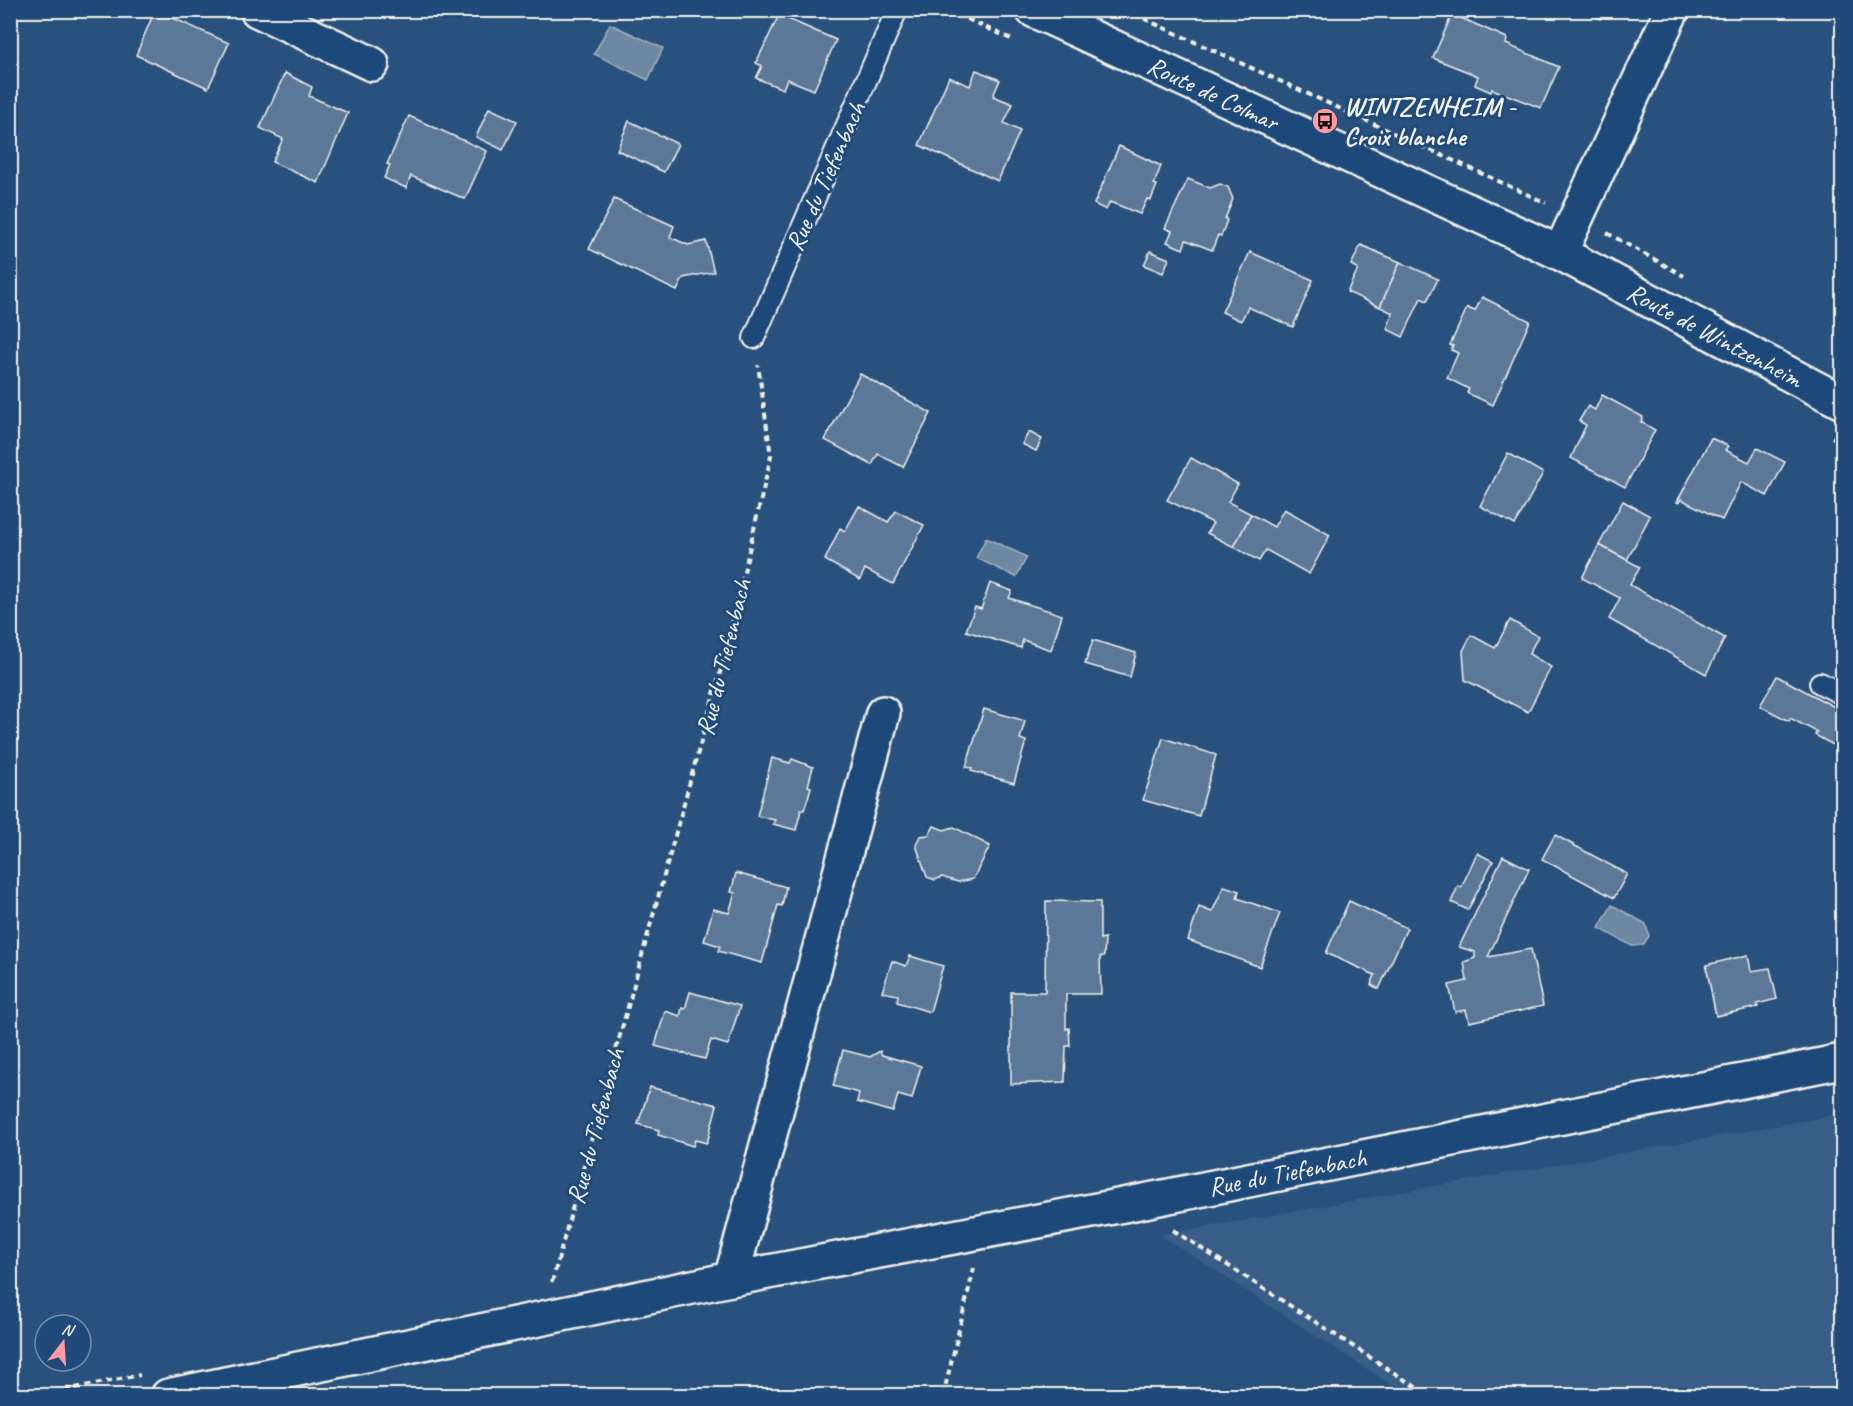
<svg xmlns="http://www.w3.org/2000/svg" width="1853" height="1406" font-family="Caveat,sans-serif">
<rect width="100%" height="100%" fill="#28517e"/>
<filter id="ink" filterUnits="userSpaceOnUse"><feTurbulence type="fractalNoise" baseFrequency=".0167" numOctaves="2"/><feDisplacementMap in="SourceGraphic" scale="12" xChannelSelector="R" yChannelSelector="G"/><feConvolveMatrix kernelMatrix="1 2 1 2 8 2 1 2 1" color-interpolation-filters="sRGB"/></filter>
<g filter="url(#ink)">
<polygon fill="#375d86" points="1842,1114 1842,1395 1407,1395 1160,1235"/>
<g fill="#6e88a2" stroke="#a4b2be" stroke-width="1.5">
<polygon points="610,24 663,48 648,80 594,54"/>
<polygon points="986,538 1027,557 1016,577 976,558"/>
<polygon points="1612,905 1646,924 1649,936 1643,945 1632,946 1599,928"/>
</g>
<g fill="#5b7899" stroke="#f4f1e8" stroke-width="1.5">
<polygon points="155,10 229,43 208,88 136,55"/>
<polygon points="1583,10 1605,10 1600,19"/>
<polygon points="1452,14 1507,38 1506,44 1559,67 1541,108 1492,89 1491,92 1475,85 1478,76 1433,58"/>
<polygon points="779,15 836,40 814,90 787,79 783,89 756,78 762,66 756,63"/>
<polygon points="976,70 1000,80 993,96 1013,104 1004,123 1020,131 998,181 919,145 949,77 970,86"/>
<polygon points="285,73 312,87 309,96 348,113 318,183 272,162 283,139 260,128"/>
<polygon points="489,108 517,121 503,150 476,137"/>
<polygon points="409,116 487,151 465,199 411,176 406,188 384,178 390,165 387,164"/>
<polygon points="629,121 678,144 664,172 617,150"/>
<polygon points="1119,146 1161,166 1154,184 1157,185 1151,200 1147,199 1140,214 1110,202 1106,210 1094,204"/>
<polygon points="1188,179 1210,188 1220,184 1228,187 1233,199 1225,219 1227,220 1221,236 1218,235 1212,250 1186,240 1183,249 1167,242 1172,231 1165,228"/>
<polygon points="614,199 674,226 670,237 688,245 706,241 714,272 683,278 677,291 589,249"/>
<polygon points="1361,245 1400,262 1380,307 1347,292 1358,269 1351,265"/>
<polygon points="1150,251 1169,259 1163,273 1144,265"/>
<polygon points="1250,252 1313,280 1293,327 1248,307 1241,321 1222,312"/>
<polygon points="1400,262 1438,279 1427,301 1421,298 1403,337 1387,329 1393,313 1380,307"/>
<polygon points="1482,297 1530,321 1493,405 1467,393 1469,389 1447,378 1458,353 1451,350 1453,346 1450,345 1467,308 1475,311"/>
<polygon points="860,374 931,413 903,467 878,454 872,465 825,440"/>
<polygon points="1602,395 1643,417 1641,422 1655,430 1625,487 1571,458 1586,425 1579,421 1588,406 1595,410"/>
<polygon points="1029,432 1042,439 1036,451 1022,444"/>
<polygon points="1711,438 1728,446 1725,450 1749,462 1757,448 1785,462 1767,496 1741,482 1722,520 1681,499 1679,503 1677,502"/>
<polygon points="1508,453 1543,473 1515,525 1480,506"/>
<polygon points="1191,458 1238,484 1228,502 1251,514 1234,547 1207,533 1213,523 1167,500"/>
<polygon points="1623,501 1650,516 1627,560 1599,545"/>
<polygon points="859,506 888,522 896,511 924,525 893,584 865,569 860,580 825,560 840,528 845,531"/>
<polygon points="1284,509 1330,535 1309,574 1266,550 1259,561 1234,547 1251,514 1274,527"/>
<polygon points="1599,545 1640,567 1630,585 1725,638 1706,674 1609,619 1620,598 1582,578"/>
<polygon points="990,583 1012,591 1009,598 1062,615 1051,650 1023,640 1021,648 966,631 975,607 981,609"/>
<polygon points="1510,620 1538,636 1529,654 1551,667 1528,712 1465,680 1463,651 1471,635 1495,648"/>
<polygon points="1093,640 1136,653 1130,677 1085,664"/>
<polygon points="1777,676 1842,711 1842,750 1815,735 1817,732 1790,718 1789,721 1760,706"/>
<polygon points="984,709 1025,721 1020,739 1026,741 1014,783 971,771 972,768 966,767"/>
<polygon points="1163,738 1216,755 1199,816 1143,800"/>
<polygon points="772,758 790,763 792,759 813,767 808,786 811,787 808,798 804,810 801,810 796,830 773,824 775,820 757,816"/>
<polygon points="934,826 944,830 954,827 990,846 973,879 958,882 942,877 935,880 927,877 916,845 920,836 929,835"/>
<polygon points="1555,835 1627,874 1614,898 1542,859"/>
<polygon points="1477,853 1493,861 1468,910 1451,902 1458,886 1461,888"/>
<polygon points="1503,856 1529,869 1488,957 1531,949 1543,1006 1469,1022 1466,1010 1455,1012 1449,985 1467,981 1464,962 1475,958 1475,952 1459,947"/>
<polygon points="736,873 786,887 782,906 778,905 762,963 718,951 720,946 704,941 713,909 729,913 735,893 731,892"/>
<polygon points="1224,886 1239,891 1237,898 1280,913 1260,967 1188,940 1199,907 1212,912"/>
<polygon points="1046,901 1100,902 1100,939 1105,938 1104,956 1100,957 1101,994 1066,994 1066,1029 1069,1028 1070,1046 1066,1046 1065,1082 1011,1084 1011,992 1045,992"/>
<polygon points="1349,901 1407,928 1379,989 1371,985 1375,975 1326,953"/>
<polygon points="1748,955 1751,971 1770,968 1777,999 1757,1004 1758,1007 1716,1016 1706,965"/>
<polygon points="910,956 943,966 930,1012 897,1002 898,995 882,992 892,961 906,966"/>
<polygon points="690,992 740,1006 728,1045 711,1040 705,1059 655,1046 665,1011 680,1016 682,1008 685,1009"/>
<polygon points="843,1050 870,1057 880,1051 882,1055 921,1066 912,1099 898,1095 893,1112 857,1102 859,1093 833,1086"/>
<polygon points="650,1087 717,1105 707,1143 695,1140 693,1146 658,1135 659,1130 638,1124"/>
</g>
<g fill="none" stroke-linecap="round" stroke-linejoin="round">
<g stroke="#f4f1e8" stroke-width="24">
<g id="service">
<polyline points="754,338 897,10"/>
<polyline points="1820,683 1842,694"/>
</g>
</g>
<g stroke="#f4f1e8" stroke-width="38">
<g id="minor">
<polyline points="257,10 372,64"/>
<polyline points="1033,10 1560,253 1842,402"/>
<polyline points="1560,253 1672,10"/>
<polyline points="731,1279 883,713"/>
</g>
</g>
<g stroke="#f4f1e8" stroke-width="38">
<polyline id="tertiary" points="168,1396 731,1279 1134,1203 1842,1061"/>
</g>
<g stroke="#f4f1e8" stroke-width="4" stroke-dasharray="6 4.5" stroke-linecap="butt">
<polyline points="948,10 1013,40"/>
<polyline points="1125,10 1546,203"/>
<polyline points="1607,233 1684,276"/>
<polyline points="1832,437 1842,442"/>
<polyline points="1173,1230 1430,1396"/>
<polyline points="552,1282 724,658 771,456 758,365"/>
<polyline points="34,1396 140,1375"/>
<polyline points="943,1396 974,1268"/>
</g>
<use href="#service" stroke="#1f4a7a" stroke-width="20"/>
<use href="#minor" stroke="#1f4a7a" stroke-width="33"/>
<use href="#tertiary" stroke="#1f4a7a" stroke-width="33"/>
</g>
</g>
<defs>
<g id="bus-disc" transform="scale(1.35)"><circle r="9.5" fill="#ff9aa2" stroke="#1f4a7a"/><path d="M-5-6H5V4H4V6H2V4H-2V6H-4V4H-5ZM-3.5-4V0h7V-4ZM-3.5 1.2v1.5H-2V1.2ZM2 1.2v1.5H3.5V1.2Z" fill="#111"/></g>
</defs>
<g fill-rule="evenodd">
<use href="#bus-disc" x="1325" y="121"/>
</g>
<g text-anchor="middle" stroke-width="6" stroke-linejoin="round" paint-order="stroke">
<g font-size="26" fill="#f4f1e8" stroke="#1f4a7a">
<text transform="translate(1213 93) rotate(25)" y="9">Route de Colmar</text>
<text transform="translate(825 176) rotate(-66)" y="9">Rue du Tiefenbach</text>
<text transform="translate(1715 335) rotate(28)" y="9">Route de Wintzenheim</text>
<text transform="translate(723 657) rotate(-76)" y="9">Rue du Tiefenbach</text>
<text transform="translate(595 1126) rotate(-75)" y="9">Rue du Tiefenbach</text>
<text transform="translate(1287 1172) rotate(-11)" y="9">Rue du Tiefenbach</text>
</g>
<g font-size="26" font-weight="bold" fill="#f4f1e8" stroke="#1f4a7a" text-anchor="start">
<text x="1344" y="115">WINTZENHEIM -<tspan x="1344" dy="30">Croix blanche</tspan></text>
</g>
</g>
<rect width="1853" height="1406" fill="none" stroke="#1f4a7a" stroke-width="36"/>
<rect x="18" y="18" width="1817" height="1370" fill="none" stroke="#f4f1e8" stroke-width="2" filter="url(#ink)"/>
<g transform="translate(63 1343) rotate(17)"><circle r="28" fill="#1f4a7a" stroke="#748da6" stroke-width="1.5"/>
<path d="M0-4.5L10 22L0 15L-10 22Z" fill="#ff9aa2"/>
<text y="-9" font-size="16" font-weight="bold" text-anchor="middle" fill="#f4f1e8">N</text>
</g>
</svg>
